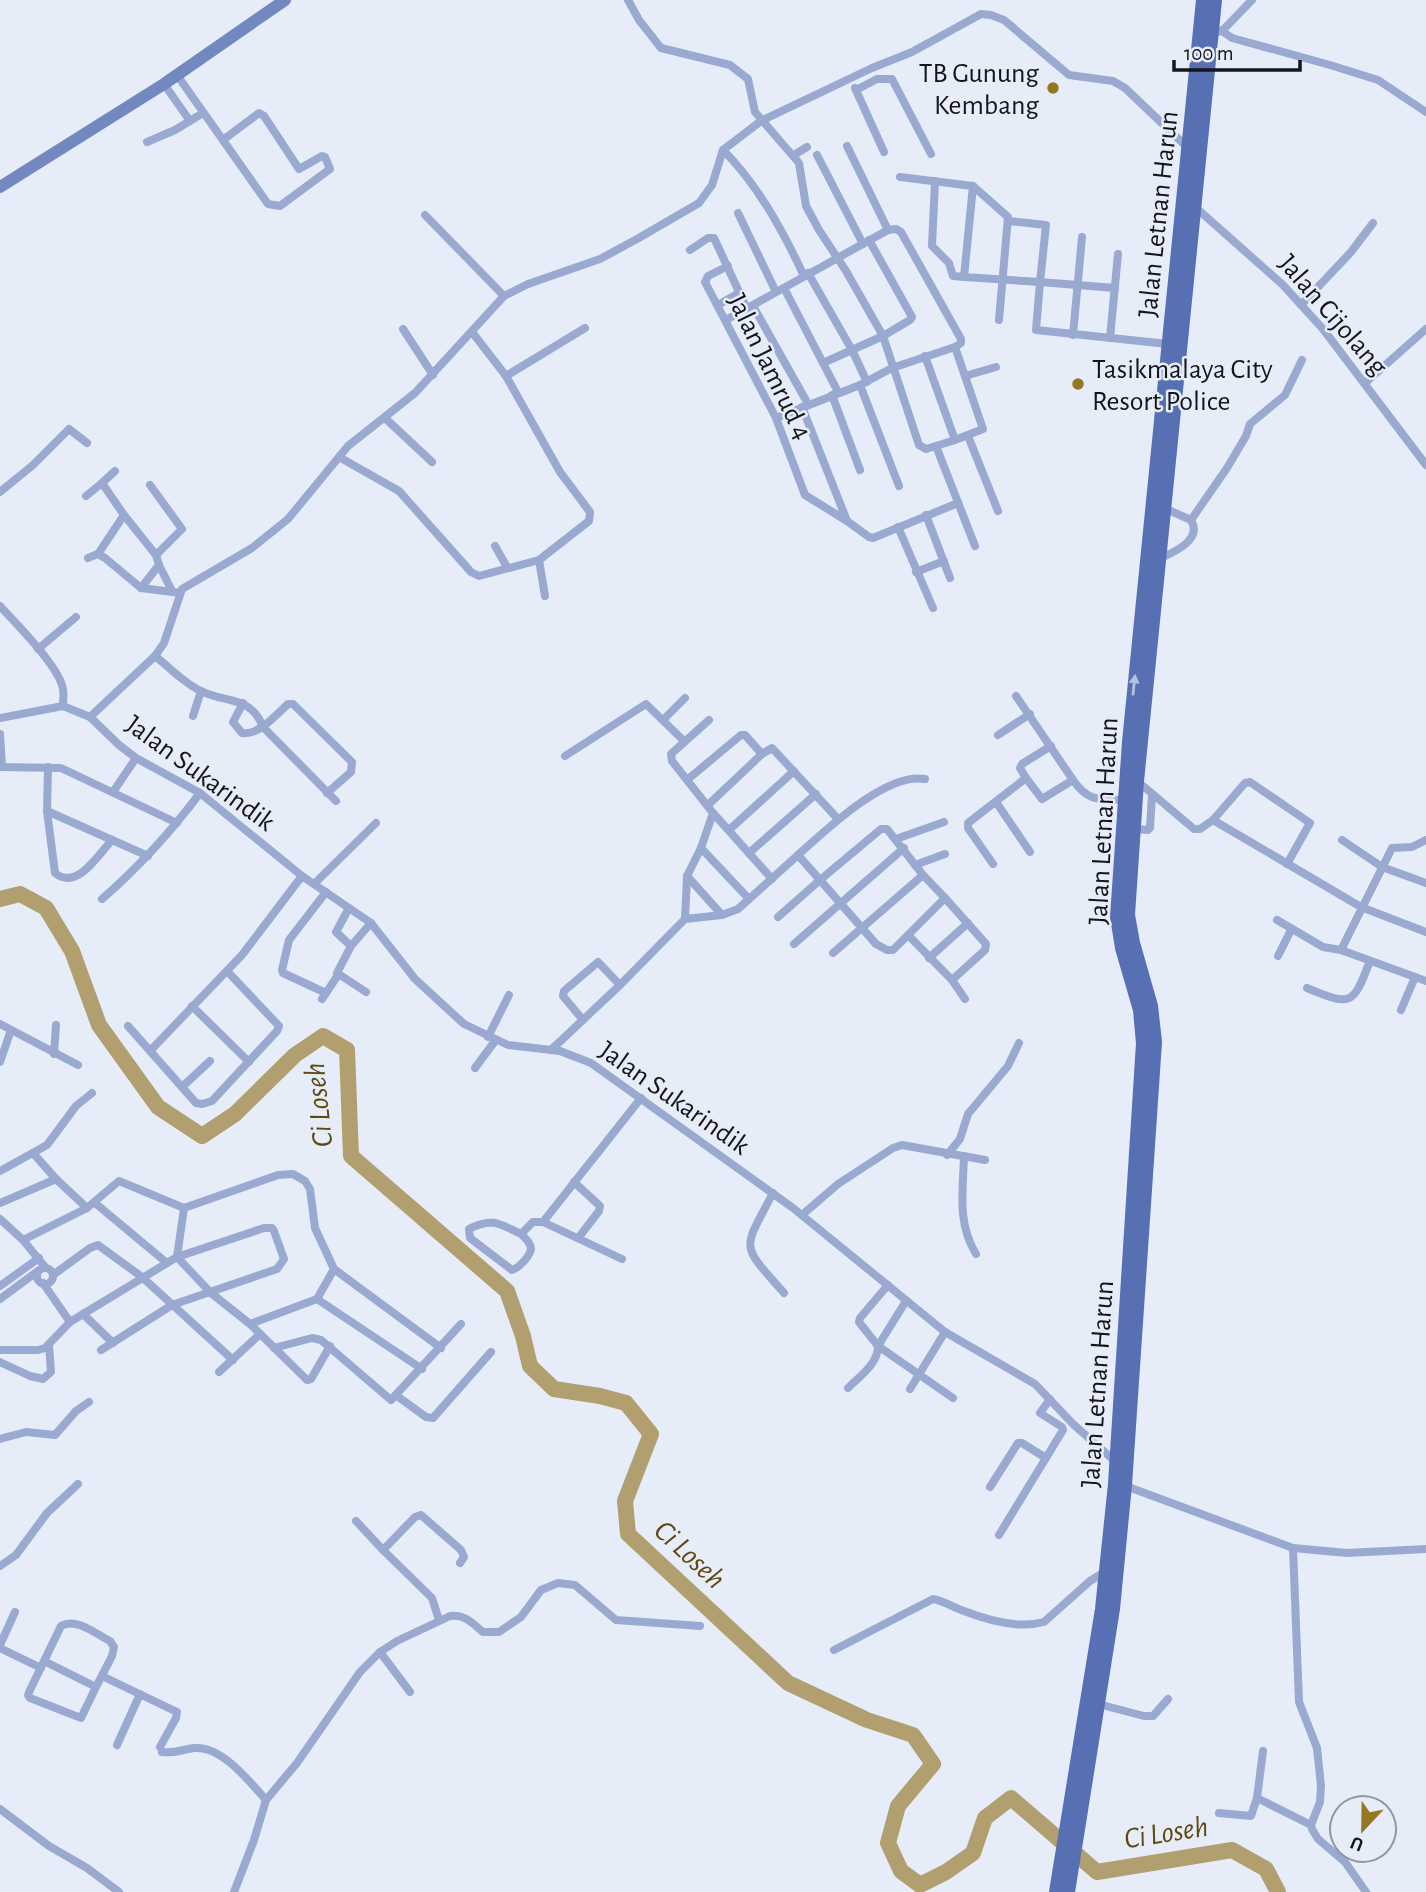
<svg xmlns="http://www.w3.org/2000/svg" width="1426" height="1892" font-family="'Alegreya Sans',sans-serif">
<rect width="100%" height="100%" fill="#e7ecf9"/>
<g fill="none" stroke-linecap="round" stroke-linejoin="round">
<polyline stroke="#b29f6f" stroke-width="16" points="0,899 20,894 46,908 72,951 99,1025 158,1107 202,1136 235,1114 295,1055 323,1036 347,1050 351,1156 507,1291 523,1336 530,1366 554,1389 600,1396 626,1403 651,1434 625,1501 628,1534 788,1683 867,1720 913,1735 933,1764 898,1806 888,1843 901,1871 920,1885 946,1872 973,1853 985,1818 1011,1798 1097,1872 1232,1850 1266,1869 1278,1892"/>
<g stroke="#9aa9cf" stroke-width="8">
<polyline points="628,0 639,20 661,48 730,65 748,79 755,112 799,163 806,206 819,230 846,271 883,336 919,445 926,449 936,446 975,546"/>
<polyline points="1222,31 1232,38 1330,65 1378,80 1426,112"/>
<polyline points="1218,32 1224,29 1252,0"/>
<polyline points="177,75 268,204 280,206 330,169 325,157 322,156 299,169 264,116 259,113 223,140"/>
<polyline points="164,84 190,121"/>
<polyline points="855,88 884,152"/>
<polyline points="856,90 877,79 892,79 931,154"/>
<polyline points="147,142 175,130 203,113"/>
<polyline points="847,146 888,230"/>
<path d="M723,150c35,35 60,81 81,126"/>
<polyline points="794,155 807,147"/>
<polyline points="817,155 863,244"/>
<polyline points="900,177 973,186 964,277 1040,282 1036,330 1168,344"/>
<polyline points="935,181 932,246 949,263 953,276 964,277"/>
<polyline points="973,186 1008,217 999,320"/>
<polyline points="1194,206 1283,285 1323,329 1426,465"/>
<polyline points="738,213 776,292"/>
<polyline points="425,215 504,296"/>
<polyline points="1009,221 1046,225 1040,282 1115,288"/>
<polyline points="690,250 708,238 714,238 747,309"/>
<polyline points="728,266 708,276 705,282 776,418 805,495 847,521 802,407"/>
<polyline points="808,273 852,350 867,382"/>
<polyline points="784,288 823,363"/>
<polyline points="718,305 739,293"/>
<polyline points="1301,305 1351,252 1373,223"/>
<polyline points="753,306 808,404"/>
<polyline points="726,320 888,230 896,229 901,232 961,339 961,343 955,347 892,368 860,385 776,418"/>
<polyline points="403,329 433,375"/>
<polyline points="1073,335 1082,237"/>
<polyline points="1110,338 1118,254"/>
<polyline points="955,347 983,429 955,440"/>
<polyline points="925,356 955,440 936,446"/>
<polyline points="506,376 585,328"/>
<polyline points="965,376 996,367"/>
<polyline points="1365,383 1426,329"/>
<polyline points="860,385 899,486"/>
<polyline points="838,392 823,363 883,336 910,320 912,317 869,240"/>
<polyline points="832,395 860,470"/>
<polyline points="385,418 432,462"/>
<polyline points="968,436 998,511"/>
<polyline points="339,457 399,491 471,572 479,576 539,560 589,521 590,512 560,472 506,376 472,332"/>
<polyline points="102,483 115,471"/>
<polyline points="0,492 33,465 69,429 87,443"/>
<polyline points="86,496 102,483 124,515"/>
<polyline points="926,515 950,578"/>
<polyline points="1191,520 1227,468 1246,436 1250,424 1285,395 1302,360"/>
<polyline points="847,521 869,537 873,538 958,503"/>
<polyline points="898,527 933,608"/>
<polyline points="495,546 507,567"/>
<polyline points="98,554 124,515 156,555"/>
<polyline points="88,558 98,554 105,558 141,588 180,593"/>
<path d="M1159,559c15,-7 44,-19 32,-39l-27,-12"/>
<polyline points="539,560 545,596"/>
<polyline points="159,565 172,591"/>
<polyline points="916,572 944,561"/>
<polyline points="141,588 159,565 156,555 182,529 150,485"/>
<path d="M0,606c16,18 59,60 63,83 1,5 0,11 0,17"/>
<polyline points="38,649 76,617"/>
<path d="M155,656c14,11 28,26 44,34 25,14 51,4 64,37l73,74"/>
<polyline points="1016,696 1073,780"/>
<path d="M243,703l-10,19 9,11c16,3 34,-18 46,-29h5l59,58 -1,10 -24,21"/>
<polyline points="193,716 201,691"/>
<polyline points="90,717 119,745 136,758 200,793 302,876 371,923 415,979 464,1024 508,1045 560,1051 591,1063 793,1208 945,1332 1035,1384 1073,1424 1117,1463"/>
<polyline points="0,718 63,706 90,717 155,656 164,643 182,589 252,548 288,519 348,446 415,393 504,296 528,284 600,259 637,239 699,203 712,185 723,150 761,121 872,68 912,52 981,14 991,15 1004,20 1069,75 1113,81 1125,88 1188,148"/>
<polyline points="664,719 685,698"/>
<polyline points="0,734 2,766"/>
<polyline points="998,735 1030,714"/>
<polyline points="565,756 646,704 684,741"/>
<polyline points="0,767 61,768 177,823"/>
<path d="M48,767l-1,44 8,62c22,18 43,-18 57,-33"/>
<polyline points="1026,778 1020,768 1022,764 1051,746"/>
<polyline points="687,780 741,735 745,735 762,754"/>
<polyline points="1136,780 1194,829 1200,829 1213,820 1361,907 1426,932"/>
<polyline points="113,792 136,758"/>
<polyline points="996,802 1030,852"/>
<polyline points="708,805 762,754 772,748 838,819"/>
<polyline points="47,811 148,856"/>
<polyline points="713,813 772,879"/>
<polyline points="1213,820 1245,783 1250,782 1310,823 1287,864"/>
<polyline points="1135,829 1148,830 1150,828 1152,795"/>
<polyline points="729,830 794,771"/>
<polyline points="896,839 944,822"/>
<polyline points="1342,840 1382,867 1426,883"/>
<polyline points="701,848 749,899"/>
<polyline points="749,853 816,794"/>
<path d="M798,855c28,-25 88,-83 127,-76"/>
<path d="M993,864l-25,-36v-5l58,-45 16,21 31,-19c15,22 26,19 52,20"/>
<polyline points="915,865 945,854"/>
<polyline points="687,876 722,915"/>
<polyline points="314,884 376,823"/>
<polyline points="326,892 289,940 282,970 283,973 326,993"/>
<path d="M102,899c38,-33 68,-66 98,-106"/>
<polyline points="349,908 336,932 351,946"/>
<polyline points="778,917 820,880 876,944 887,950 893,950 945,898 923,875"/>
<polyline points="685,919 687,876 701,848 713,813 672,761 671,754 709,720"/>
<polyline points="1277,920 1323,947 1341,950 1426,981"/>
<polyline points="908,935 952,980 985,950 986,944 945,898"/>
<polyline points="794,944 904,848"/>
<polyline points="1341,950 1392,848 1412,847 1426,840"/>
<polyline points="1278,956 1291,930"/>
<polyline points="929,958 968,923"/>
<polyline points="952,980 965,999"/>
<path d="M1307,988c45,19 46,17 63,-27"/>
<polyline points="366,992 337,973 351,946 371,923"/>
<polyline points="322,999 338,975"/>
<polyline points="192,1006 249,1062"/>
<polyline points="1401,1010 1415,977"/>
<polyline points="583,1020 563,996 564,991 598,962 620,985"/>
<polyline points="0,1024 78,1065"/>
<polyline points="128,1026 196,1103 202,1104 212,1101 277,1031 279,1026 227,971"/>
<polyline points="488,1037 509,995"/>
<polyline points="551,1050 620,985 685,919 722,915 738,909 798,855 820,880 881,829 887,829 923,875 833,953"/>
<polyline points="150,1051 242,955 302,876"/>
<polyline points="54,1054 56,1025"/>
<polyline points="0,1062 11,1030"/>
<polyline points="475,1068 495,1041"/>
<polyline points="182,1087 210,1061"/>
<polyline points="33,1153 56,1179"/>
<polyline points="947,1155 960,1139 968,1114 1008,1066 1019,1043"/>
<path d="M964,1156c-1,35 -7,67 12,98"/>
<polyline points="0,1171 47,1145 76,1106 92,1093"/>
<polyline points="574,1182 600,1206 599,1211 579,1237"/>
<path d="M773,1193c-31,59 -33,50 11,100"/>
<polyline points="0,1203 56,1179 87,1208"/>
<polyline points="95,1203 167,1263"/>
<polyline points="184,1208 177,1257 211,1293 250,1324 317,1299 334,1269"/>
<polyline points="802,1215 838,1184 893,1148 902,1145 985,1160"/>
<polyline points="0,1219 23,1240 45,1267"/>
<path d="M521,1234c4,4 10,9 10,15 -1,7 -12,19 -19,21l-42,-32 -1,-9c23,-12 31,-5 52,5l12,-12h10"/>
<polyline points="23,1240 87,1208 119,1181 184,1208 278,1175 293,1174 305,1181 310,1189 315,1228 334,1269 441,1348"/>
<polyline points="622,1259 543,1222 641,1098"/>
<circle cx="45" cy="1276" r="8"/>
<polyline points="53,1275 90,1248 98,1245 142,1277 233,1360"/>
<polyline points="43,1283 70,1322"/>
<polyline points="888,1285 860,1318 859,1322 878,1346 953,1398"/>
<polyline points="0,1286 39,1258"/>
<polyline points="0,1299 38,1271"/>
<polyline points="317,1299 422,1369"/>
<polyline points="83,1314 113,1343"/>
<polyline points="250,1324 307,1380 311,1379 330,1346"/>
<polyline points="274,1348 312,1338 321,1340 391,1400 461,1324"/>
<polyline points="0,1350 38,1350 45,1348 70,1322 177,1257 264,1228 272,1228 274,1231 284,1259 277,1269 172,1305 101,1350"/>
<polyline points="0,1362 30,1376 43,1379 51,1372 49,1345"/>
<polyline points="219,1372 260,1334"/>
<path d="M848,1388c12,-12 30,-24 30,-42l28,-45"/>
<polyline points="910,1389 945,1332"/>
<polyline points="397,1396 426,1417 433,1418 491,1352"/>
<polyline points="0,1439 26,1432 55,1435 76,1411 89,1402"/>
<polyline points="1123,1485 1293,1548 1347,1553 1426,1549"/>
<polyline points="990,1487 1018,1443 1022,1443 1046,1458"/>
<polyline points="356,1521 383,1550"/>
<polyline points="999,1535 1063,1430 1062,1427 1040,1413 1050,1399"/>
<polyline points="1293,1548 1299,1702 1317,1748 1321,1786 1320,1802 1311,1825 1312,1829 1318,1839 1345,1862 1366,1892"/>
<polyline points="0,1566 16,1555 47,1513 78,1484"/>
<polyline points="439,1620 432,1598 383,1550 415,1517 421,1515 461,1550 464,1557 460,1563"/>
<polyline points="0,1645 15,1612"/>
<polyline points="0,1648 41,1668"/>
<path d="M834,1650l99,-51c11,2 20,8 31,12 23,9 55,18 80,11l46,-41 16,-10"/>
<polyline points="380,1652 410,1692"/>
<path d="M44,1661l52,26 -15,31 -51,-20 -2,-3 2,-5 31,-64c15,-9 35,8 49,15l4,6 -2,9 -16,31"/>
<polyline points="102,1676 177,1712 176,1718 160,1747"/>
<polyline points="1098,1704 1144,1716 1153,1716 1168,1699"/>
<polyline points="117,1745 140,1694"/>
<polyline points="1263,1751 1257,1798 1311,1825"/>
<path d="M162,1752c13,2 21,-3 33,-4 27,-2 55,34 71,52"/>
<polyline points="0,1809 49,1846 87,1868 119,1892"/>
<polyline points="1219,1813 1251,1816 1257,1798"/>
<path d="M234,1892l20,-52 12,-40 31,-37 63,-91 20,-20 17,-11 53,-25c15,-2 22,7 33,16h16l22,-15 20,-27 17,-7 17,2 41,35 84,6"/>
</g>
<polyline stroke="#7388bf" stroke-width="12" points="0,187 164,84 285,0"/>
<g stroke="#576fb3" stroke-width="14">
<polyline points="1056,1892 1102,1609 1115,1484 1143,1043 1140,1010 1122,948 1117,917 1129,742 1203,0"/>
<polyline points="1068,1892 1113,1609 1125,1485 1155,1042 1151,1006 1133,943 1128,915 1137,781 1215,0"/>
</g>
</g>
<defs><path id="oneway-solid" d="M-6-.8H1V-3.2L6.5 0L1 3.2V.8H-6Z" transform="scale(1.75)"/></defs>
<use fill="#b5c0e0" href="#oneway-solid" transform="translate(1134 685) rotate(-84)"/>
<g fill="#95771f" stroke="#e7ecf9" stroke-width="2.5">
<circle cx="1053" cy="88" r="7"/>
<circle cx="1078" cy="384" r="7"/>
</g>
<g text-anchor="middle" stroke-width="5" stroke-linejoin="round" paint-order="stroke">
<g font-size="28" fill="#14161a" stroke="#e7ecf9" text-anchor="end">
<text x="1039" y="82">TB Gunung<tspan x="1039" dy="32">Kembang</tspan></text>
<text x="1092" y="378" text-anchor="start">Tasikmalaya City<tspan x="1092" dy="32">Resort Police</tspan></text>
</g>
<g font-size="28" fill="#14161a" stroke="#e7ecf9">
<text transform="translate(1157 214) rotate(-84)" y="10">Jalan Letnan Harun</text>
<text transform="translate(1334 314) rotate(49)" y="10">Jalan Cijolang</text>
<text transform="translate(771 366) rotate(64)" y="10">Jalan Jamrud 4</text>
<text transform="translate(201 772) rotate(36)" y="10">Jalan Sukarindik</text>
<text transform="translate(1102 821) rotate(-87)" y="10">Jalan Letnan Harun</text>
<text transform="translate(675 1097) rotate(35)" y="10">Jalan Sukarindik</text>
<text transform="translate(1096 1384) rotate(-86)" y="10">Jalan Letnan Harun</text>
</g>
<g font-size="30" font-style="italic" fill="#5f4b0f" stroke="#e7ecf9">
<text transform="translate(318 1105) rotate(-96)" y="10">Ci Loseh</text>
<text transform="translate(690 1554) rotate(43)" y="10">Ci Loseh</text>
<text transform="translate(1166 1832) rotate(-9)" y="10">Ci Loseh</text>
</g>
</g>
<g transform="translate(1363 1829) rotate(202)"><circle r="33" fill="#e7ecf9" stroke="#9396a0" stroke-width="2"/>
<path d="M0-5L12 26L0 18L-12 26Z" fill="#95771f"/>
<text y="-10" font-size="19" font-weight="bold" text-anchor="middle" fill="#14161a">U</text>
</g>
<path d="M1174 60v10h126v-10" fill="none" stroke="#14161a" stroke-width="3.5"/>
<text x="1184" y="60" font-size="21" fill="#14161a" stroke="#e7ecf9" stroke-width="5" paint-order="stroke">100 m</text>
</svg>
